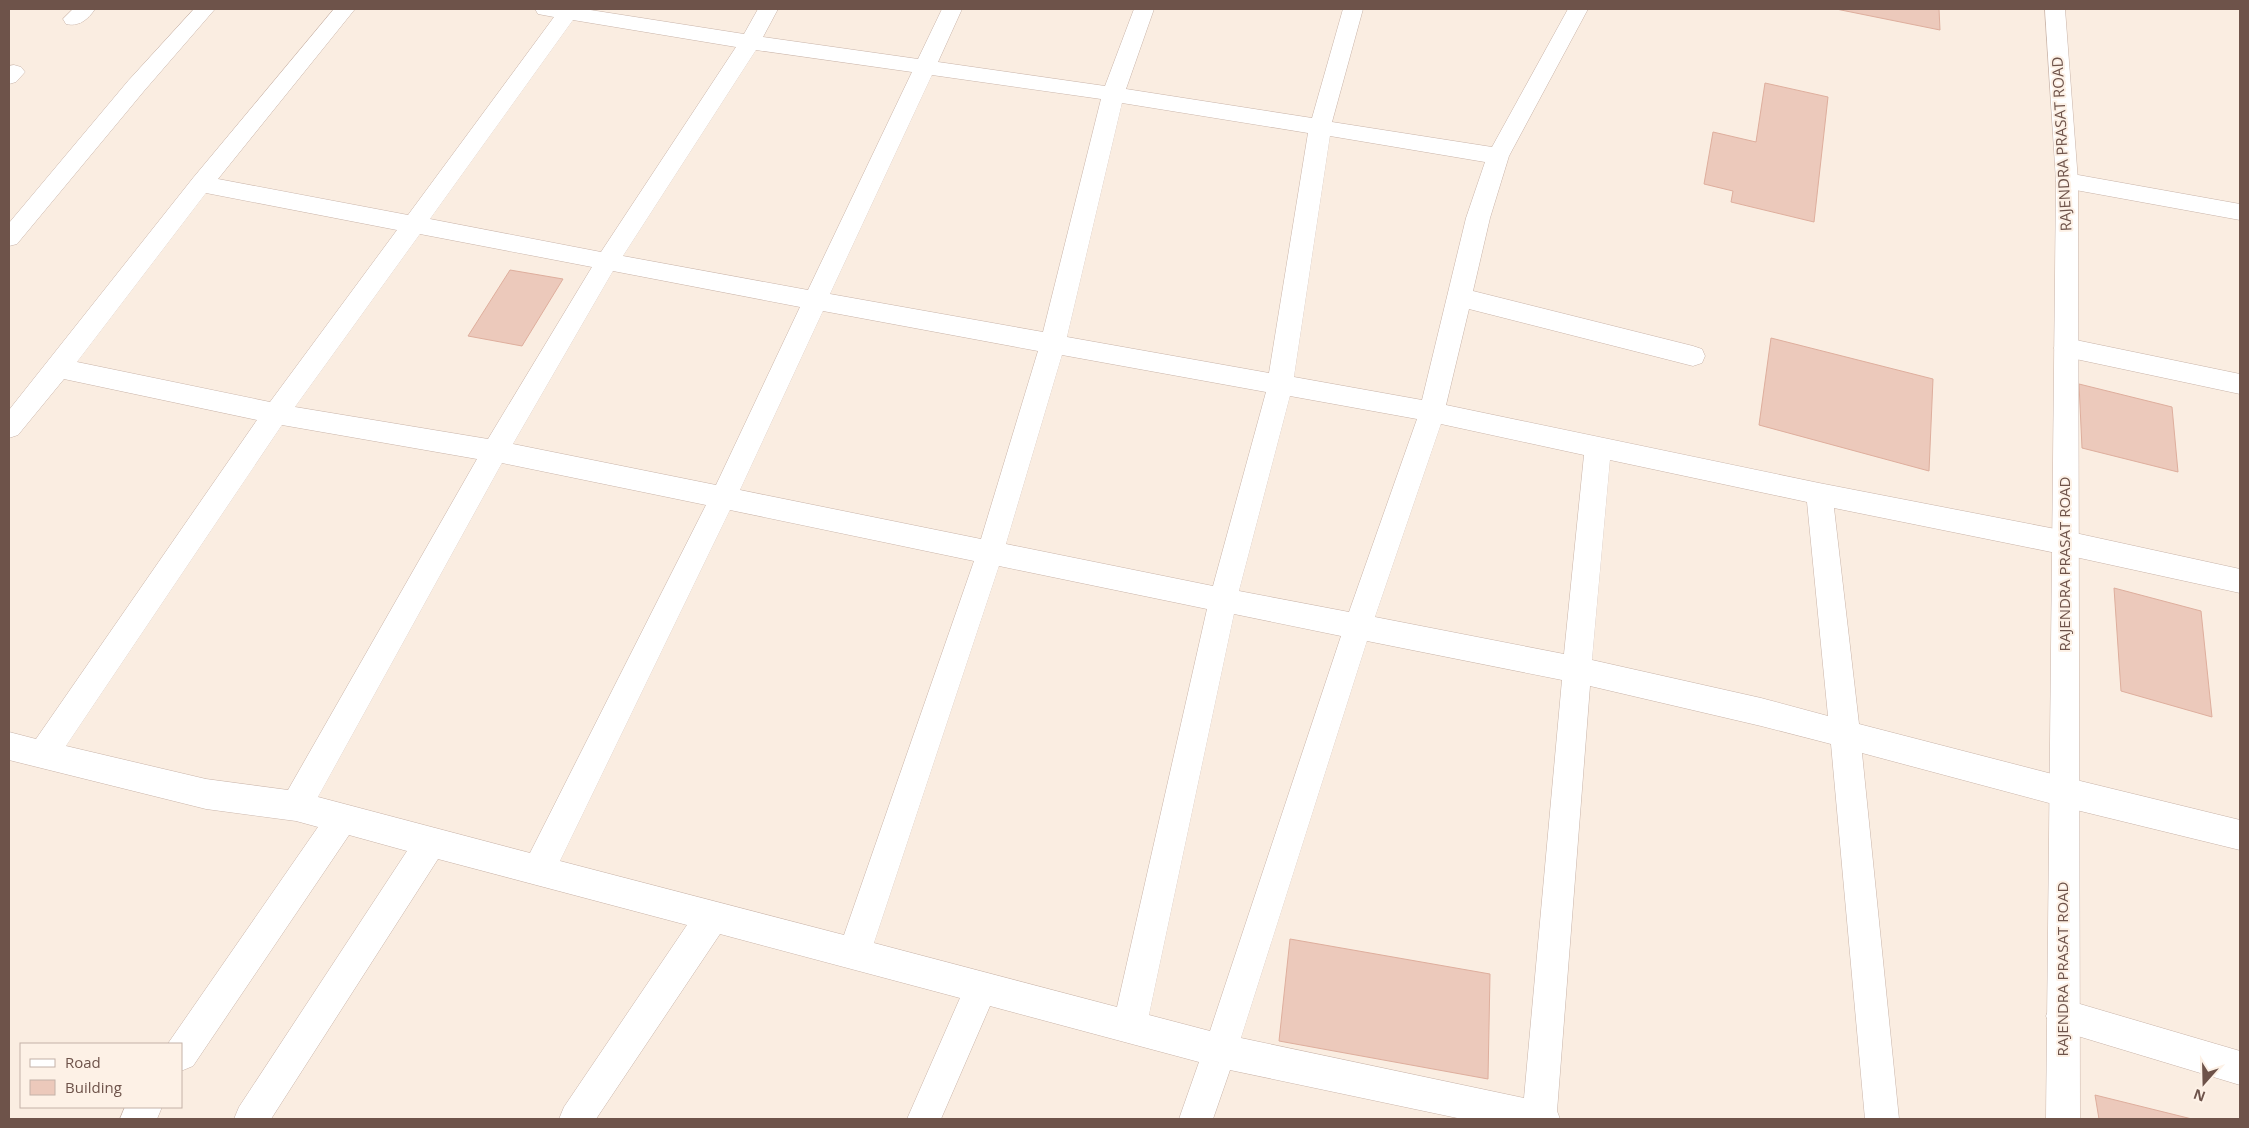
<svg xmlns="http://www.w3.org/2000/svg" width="2249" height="1128" font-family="'Open Sans',sans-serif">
<rect width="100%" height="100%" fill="#faede1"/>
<g fill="#ecc9bb" stroke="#deae9d">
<polygon points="1836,9 1939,9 1940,30"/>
<polygon points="1765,83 1828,97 1814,222 1731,202 1733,191 1704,184 1713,132 1756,142"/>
<polygon points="510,270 563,279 522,346 468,336"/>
<polygon points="1771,338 1933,379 1929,471 1759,425"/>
<polygon points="2079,384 2172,407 2178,472 2082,448"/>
<polygon points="2114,588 2201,611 2212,717 2121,691"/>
<polygon points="1290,939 1490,974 1488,1079 1279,1041"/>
<polygon points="2095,1095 2192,1119 2099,1119"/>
</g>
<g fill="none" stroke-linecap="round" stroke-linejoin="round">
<g stroke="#c9b4a9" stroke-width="1">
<g id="minor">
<path d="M73,9h22c-7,11 -17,18 -29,15l-3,-5z"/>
<polygon points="194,9 215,9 144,91 17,244 9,246 9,223 128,81"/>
<path d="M334,9h21l-137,170 190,36 146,-198 -16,-3 -3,-5h49l160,25 14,-25h20l-15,28 155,22 24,-50h20l-24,53 167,24 29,-77h20l-28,80 186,29 31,-109h20l-31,113 160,25 76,-138h20l-79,147 -19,62 -17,73 220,55 9,3 3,7 -3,7 -9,3 -224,-57 -23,96 373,78 247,48 174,38v24l-174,-38 -232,-47 25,216 205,53 176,43v30l-176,-43 -202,-54 37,366h-34l-34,-375 -70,-18 -171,-40 -33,425 3,8h-98l-232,-49 -17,49h-34l20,-57 -209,-56 -49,113h-34l53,-121 -240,-64 -124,185h-37l5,-12 123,-182 -249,-66 -167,260h-37l5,-12 168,-256 -58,-16 -156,231 -12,5v-27h-13l1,-2 149,-215 -22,-6 -90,-12 -197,-49v-28l27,7 221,-319 -193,-41 -46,56 -9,3v-28l184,-232zM573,20l163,27 -135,205 -171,-33zM756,50l156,22 -104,218 -185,-34zM932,75l169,24 -58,233 -213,-38zM1122,103l186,30 -39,240 -202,-36zM1330,136l155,26 -19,56 -44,182 -128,-23zM206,193l191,37 -127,172 -193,-40zM420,234l172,33 -104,172 -193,-32zM613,271l187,36 -84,178 -203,-41zM823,311l215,40 -57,188 -241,-49zM1062,355l204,37 -53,194 -207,-42zM1290,396l127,23 -68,193 -110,-21zM1441,424l143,31 -20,199 -189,-37zM282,425l195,34 -189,331 -82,-11 -140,-33zM1610,460l197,42 21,214 -67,-18 -169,-38zM502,463l204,42 -176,348 -212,-56zM730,510l244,51 -130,374 -284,-74zM999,566l208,43 -90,398 -243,-64zM1234,614l107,22 -131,395 -61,-16zM1367,641l195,39 -38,418 -283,-60z"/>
<polygon points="14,65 21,67 25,72 16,82 9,84 9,66"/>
<polygon points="2067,173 2240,204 2240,220 2059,187 2056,181 2059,175"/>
<polygon points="2066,338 2240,374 2240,394 2057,355 2054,348 2057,341"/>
<polygon points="2063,999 2240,1051 2240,1085 2051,1028 2046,1016 2051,1004"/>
<polygon points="125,1107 162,1107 157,1119 120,1119"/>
</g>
</g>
<g stroke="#c9b4a9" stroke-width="1">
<polygon id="tertiary" points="2045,9 2065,9 2078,181 2080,1119 2046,1119 2056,181"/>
</g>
<use href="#minor" fill="#fff" fill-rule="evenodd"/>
<use href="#tertiary" fill="#fff" fill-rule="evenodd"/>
</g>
<g text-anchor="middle" stroke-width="4" stroke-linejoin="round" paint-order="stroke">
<g font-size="15" fill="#6e534a" stroke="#fdf1e6">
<text transform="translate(2062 144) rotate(-93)" y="5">RAJENDRA PRASAT ROAD</text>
<text transform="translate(2065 564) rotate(-90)" y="5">RAJENDRA PRASAT ROAD</text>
<text transform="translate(2063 969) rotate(-90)" y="5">RAJENDRA PRASAT ROAD</text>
</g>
</g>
<rect width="2249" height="1128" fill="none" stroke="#6e534a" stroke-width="20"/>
<rect x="20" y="1043" width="162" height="65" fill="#fdf1e6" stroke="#c4b2a8"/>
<rect x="30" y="1059" width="25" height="8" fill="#ffffff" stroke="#c4b2a8"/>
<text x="65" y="1068" font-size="15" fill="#6e534a">Road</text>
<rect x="30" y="1080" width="25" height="15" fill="#ecc9bb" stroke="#c4b2a8"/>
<text x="65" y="1093" font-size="15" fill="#6e534a">Building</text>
<g transform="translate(2204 1083) rotate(200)" stroke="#fdf1e6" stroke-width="4" paint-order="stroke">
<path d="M0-4L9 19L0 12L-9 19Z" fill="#6e534a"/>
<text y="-8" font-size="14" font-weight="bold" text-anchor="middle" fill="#6e534a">N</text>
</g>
</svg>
